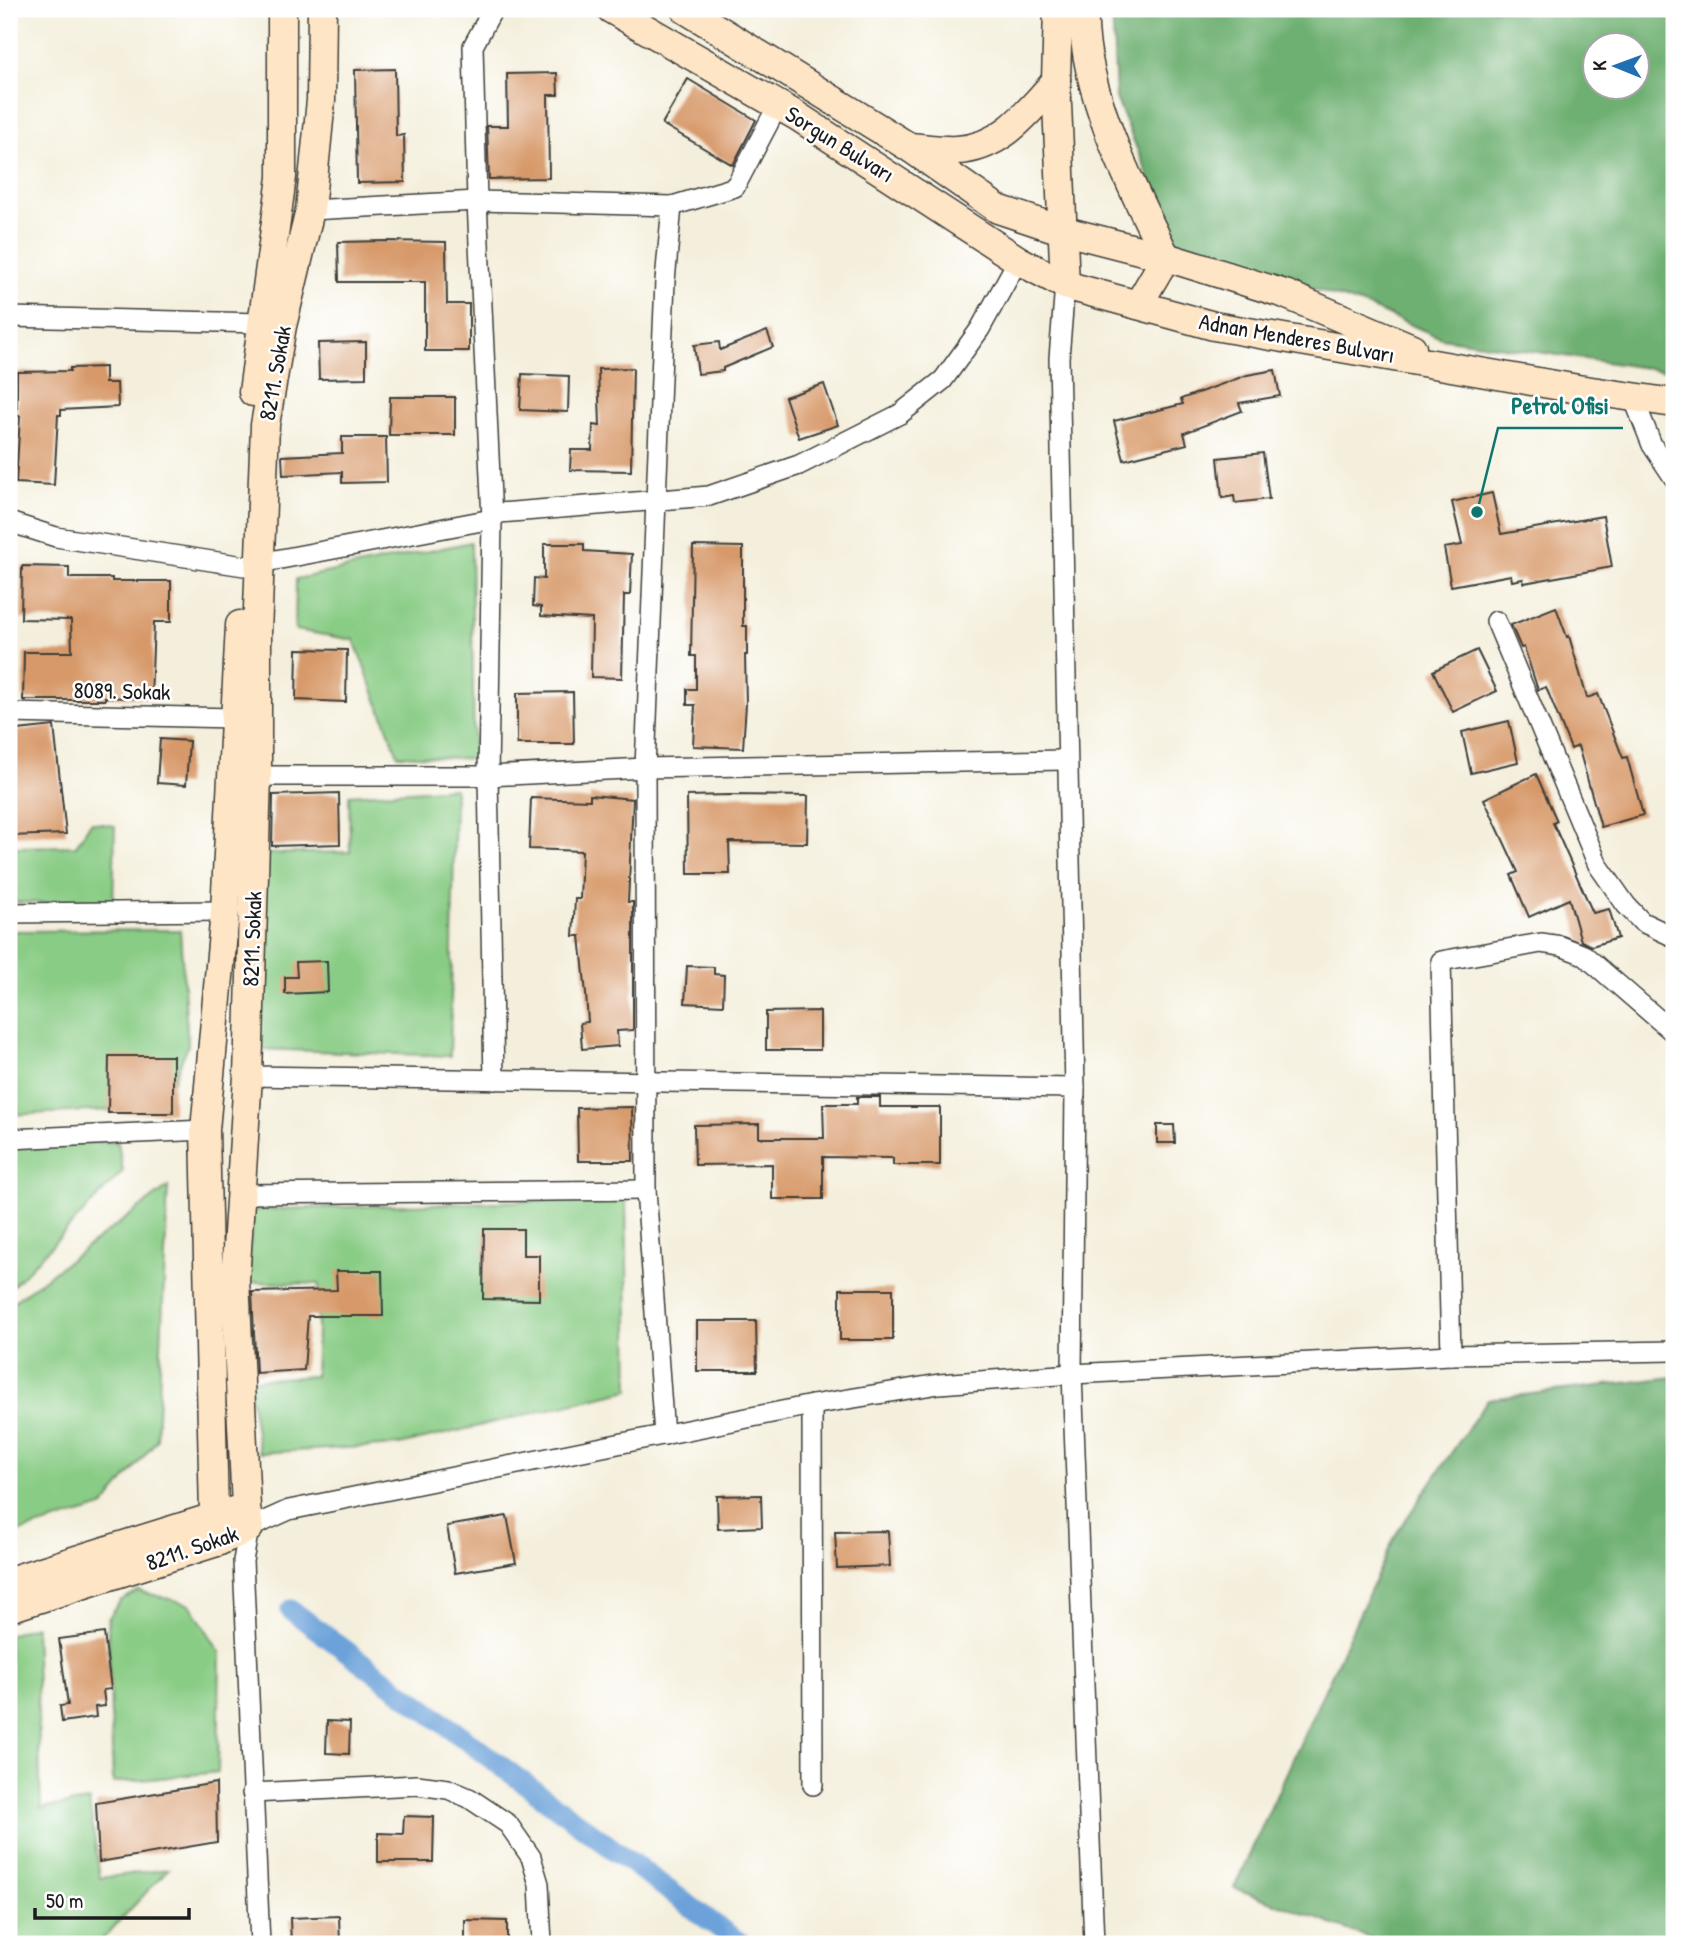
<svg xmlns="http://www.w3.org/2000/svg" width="1683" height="1953" font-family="'Patrick Hand',sans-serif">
<rect width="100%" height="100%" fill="#fff"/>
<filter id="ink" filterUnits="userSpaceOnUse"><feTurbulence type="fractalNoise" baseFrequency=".0143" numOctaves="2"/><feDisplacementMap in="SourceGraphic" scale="14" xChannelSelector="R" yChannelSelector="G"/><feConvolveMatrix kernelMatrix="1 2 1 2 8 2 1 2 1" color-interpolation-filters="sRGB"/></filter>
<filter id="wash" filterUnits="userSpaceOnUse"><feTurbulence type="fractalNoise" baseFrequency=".00686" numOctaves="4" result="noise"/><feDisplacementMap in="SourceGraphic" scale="28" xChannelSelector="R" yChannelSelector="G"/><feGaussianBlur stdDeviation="1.57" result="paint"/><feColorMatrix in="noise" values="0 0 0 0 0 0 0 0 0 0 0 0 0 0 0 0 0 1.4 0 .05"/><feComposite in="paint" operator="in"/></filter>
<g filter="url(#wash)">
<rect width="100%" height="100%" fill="#f4efdc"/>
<g fill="#89cc85" stroke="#527450" stroke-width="2">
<polygon points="471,542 474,759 398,755 354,640 295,630 296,579"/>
<polygon points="455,788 450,1056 258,1049 267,854 350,852 349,795"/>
<polygon points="91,822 115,826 113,905 9,902 9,847 76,846"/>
<polygon points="180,930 188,1045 168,1093 152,1108 9,1115 9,931"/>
<polygon points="118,1142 123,1171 9,1290 9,1144"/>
<polygon points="168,1187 157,1440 103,1507 9,1535 9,1305"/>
<polygon points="626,1198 629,1390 399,1445 259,1453 248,1380 315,1376 319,1284 249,1282 252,1210"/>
<polygon points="138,1591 190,1604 220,1652 218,1772 113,1783 108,1619 120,1601"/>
<polygon points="35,1626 41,1808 89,1801 100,1878 168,1869 98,1944 9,1944 9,1635"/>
</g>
<g fill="#6eb072" stroke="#456647" stroke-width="2" fill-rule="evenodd">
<path d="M1112,9h562v363l-233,-34 -69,-30 -196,-65 -60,-145zM1596,46h42v42h-42z"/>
<polygon points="1674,1377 1674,1944 1386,1944 1234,1888 1396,1534 1488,1399"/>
</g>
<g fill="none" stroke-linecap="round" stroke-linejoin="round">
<polyline stroke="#6ca2d9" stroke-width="21" points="291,1610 741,1944"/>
</g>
<g id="blocks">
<g fill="#d79969">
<polygon points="395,69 396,136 404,135 405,182 357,183 355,70"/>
<polygon points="557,73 558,95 548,95 549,178 489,179 487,126 508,126 507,74"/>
<polygon points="688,79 756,120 733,165 662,124"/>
<polygon points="386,241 446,242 447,304 469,304 469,351 425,351 425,282 339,282 338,242"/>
<polygon points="767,331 773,347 723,368 723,371 698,374 694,345 719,342 720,350"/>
<polygon points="366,342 366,378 319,379 318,343"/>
<polygon points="105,367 105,383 117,383 118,407 61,410 61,415 58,415 54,485 16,483 20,416 17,416 17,372 70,371 70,368"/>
<polygon points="633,368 631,471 570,470 571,450 592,450 593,425 600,426 598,369"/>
<polygon points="1275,370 1280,396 1239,403 1242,411 1184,433 1187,444 1124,460 1114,421 1183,404 1181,399 1247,375"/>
<polygon points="522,374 569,376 568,412 520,410"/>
<polygon points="824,384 838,425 799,438 785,397"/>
<polygon points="390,397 455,397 455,435 389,435"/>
<polygon points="342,437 386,437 387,482 342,483 342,472 283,475 282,456 342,453"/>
<polygon points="1263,453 1269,499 1235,503 1234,496 1222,498 1218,458"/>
<polygon points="1492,493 1501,534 1603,516 1612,567 1524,583 1523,579 1512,581 1511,575 1451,586 1444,548 1462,545 1452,502"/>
<polygon points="544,544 584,544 584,551 632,554 630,595 624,595 622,678 591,677 592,619 541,616 541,607 533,606 534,578 544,579"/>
<polygon points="693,546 743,547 743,626 747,626 747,655 745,655 746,704 743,748 693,746 695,705 687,705 687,689 696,689 696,656 691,656"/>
<polygon points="22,566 69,567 69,578 112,578 112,581 171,581 171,622 154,622 151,699 105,697 105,700 23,700 24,652 72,652 71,620 21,619"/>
<polygon points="1556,607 1567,637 1569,636 1587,698 1598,694 1623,758 1627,757 1643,815 1601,827 1578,746 1571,749 1546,687 1538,690 1524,647 1521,648 1511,625"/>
<polygon points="297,649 347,650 346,702 296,700"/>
<polygon points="1477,650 1497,691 1453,712 1433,671"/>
<polygon points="573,692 574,744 517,744 517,693"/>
<polygon points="1509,721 1518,762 1471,773 1462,732"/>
<polygon points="54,726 66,834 9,836 9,731"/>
<polygon points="160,739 189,741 186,785 157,783"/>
<polygon points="1536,774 1557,821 1553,823 1593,913 1609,909 1618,938 1592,946 1581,941 1569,899 1529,917 1511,875 1518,872 1484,799"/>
<polygon points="339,793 340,844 272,846 273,795"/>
<polygon points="590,795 633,799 628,902 633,902 633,1030 617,1031 618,1046 582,1049 580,1023 588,1022 586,994 580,936 573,936 575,899 580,899 582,851 529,849 531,798 590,800"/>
<polygon points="729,795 808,796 807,843 729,842 730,874 688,874 687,796"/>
<polygon points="327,961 328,992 285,994 285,977 297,977 296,962"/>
<polygon points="687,966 714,967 714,974 724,975 723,1005 685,1003"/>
<polygon points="820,1011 820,1050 766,1050 766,1012"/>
<polygon points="109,1056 173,1056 173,1113 108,1113"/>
<polygon points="857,1097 880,1097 880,1107 940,1107 940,1165 893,1165 893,1158 823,1157 823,1199 772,1199 772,1164 695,1165 694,1125 759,1124 759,1138 824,1138 823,1104 857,1104"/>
<polygon points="632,1107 633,1161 578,1161 577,1108"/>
<polygon points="1157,1125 1174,1125 1175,1143 1157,1143"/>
<polygon points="484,1229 523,1229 523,1255 539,1255 539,1300 483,1299"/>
<polygon points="336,1271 382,1271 383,1316 308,1316 304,1370 256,1373 252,1292 337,1290"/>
<rect x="840" y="1289" width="53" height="51"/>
<polygon points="697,1321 756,1321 757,1371 697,1371"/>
<polygon points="761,1495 762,1527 718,1529 717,1496"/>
<polygon points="507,1516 516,1563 455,1573 447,1526"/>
<polygon points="888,1531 890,1566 837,1568 835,1532"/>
<polygon points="104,1633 111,1689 103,1690 105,1706 95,1707 96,1717 62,1722 60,1706 68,1705 59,1639"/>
<polygon points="327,1721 350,1722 349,1754 326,1753"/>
<polygon points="216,1783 217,1842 99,1862 96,1803"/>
<polygon points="404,1816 434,1817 433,1862 378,1862 378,1833 403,1834"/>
<polygon points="339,1916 340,1944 291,1944 290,1918"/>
<polygon points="465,1920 507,1921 507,1944 465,1944"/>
</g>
</g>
</g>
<g filter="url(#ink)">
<use href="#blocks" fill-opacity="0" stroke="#3c3c39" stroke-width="2"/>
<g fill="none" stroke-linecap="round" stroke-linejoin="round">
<g stroke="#3c3c39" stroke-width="22">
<g id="street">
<polyline points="493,9 473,46 477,201 492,519 488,776 494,1080"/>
<polyline points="310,210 477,201 672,206 735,187 778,105"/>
<polyline points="1065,285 1059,358 1075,1088 1072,1374 1094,1944"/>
<polyline points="9,317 261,323"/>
<polyline points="1633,397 1652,445 1674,478"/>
<polyline points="9,522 56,537 244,566 492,519 499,513 709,496 799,465 900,414 943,380 980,329 1018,260"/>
<polyline points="1496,621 1598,865 1626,905 1642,922 1674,937"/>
<polyline points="9,713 234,718"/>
<polyline points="257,776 488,776 645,768 1066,760"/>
<polyline points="9,913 225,911"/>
<polyline points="248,1076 1075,1088"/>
<polyline points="9,1139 205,1130"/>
<polyline points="240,1194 646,1190"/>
<polyline points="1451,1355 1674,1351"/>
<polyline points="812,1405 813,1785"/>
<polyline points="664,1435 646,1190 645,768 665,281 672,206"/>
<polyline points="252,1793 417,1785 448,1789 469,1798 508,1824 531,1857 539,1884 542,1944"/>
<polyline points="260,1944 243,1561 249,1528 289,1510 812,1405 939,1384 1072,1374 1451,1355 1441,961 1541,943 1561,946 1584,955 1674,1033"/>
</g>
</g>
<g stroke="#3c3c39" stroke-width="31">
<g id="secondary">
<polyline points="611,9 797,116 1018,260 1065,285 1214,326 1578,389 1674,403"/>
<polyline points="685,9 909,147 998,209 1061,230 1166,257 1285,294 1412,348"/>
<polyline points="1058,9 1056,81 1065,285"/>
<path d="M1084,9c-4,77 48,180 82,248"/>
<path d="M909,147c16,1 32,4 48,3 45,-2 72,-39 99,-69"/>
<polyline points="1138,305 1166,257"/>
<polyline points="253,392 282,177 282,9"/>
<polyline points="217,1542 214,1515 205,1130 225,911 240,625"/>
<polyline points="9,1581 233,1511"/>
<polyline points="9,1608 217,1542 249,1528 246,1507 235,1280 248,1076 257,776 257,634 265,425 282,326 310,210 321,100 322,9"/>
</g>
</g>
<use href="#street" stroke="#fff" stroke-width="19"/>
<use href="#secondary" stroke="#fee5c5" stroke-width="28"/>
</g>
</g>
<g text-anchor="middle" stroke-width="5" stroke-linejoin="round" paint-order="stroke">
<g font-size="23" fill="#1c1c1c" stroke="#fff">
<text transform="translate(840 144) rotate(32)" y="8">Sorgun Bulvarı</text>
<text transform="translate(1297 338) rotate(10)" y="8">Adnan Menderes Bulvarı</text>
<text transform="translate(275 373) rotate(-80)" y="8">8211. Sokak</text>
<text transform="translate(122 691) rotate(1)" y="8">8089. Sokak</text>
<text transform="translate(252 939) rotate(-88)" y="8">8211. Sokak</text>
<text transform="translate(192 1548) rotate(-19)" y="8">8211. Sokak</text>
</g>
</g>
<path fill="none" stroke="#0f766e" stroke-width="2.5" d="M1477 512L1498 428H1623"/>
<circle fill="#0f766e" stroke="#fff" stroke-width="2.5" cx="1477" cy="512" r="7"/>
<g font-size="24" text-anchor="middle" font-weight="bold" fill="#0f766e" stroke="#fff" stroke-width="5" stroke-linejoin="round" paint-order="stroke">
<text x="1560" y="414">Petrol Ofisi</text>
</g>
<rect width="1683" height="1953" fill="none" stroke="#fff" stroke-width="35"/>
<g transform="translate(1616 66) rotate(271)"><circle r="33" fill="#ffffff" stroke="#a4a4a4" stroke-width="2"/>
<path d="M0-5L12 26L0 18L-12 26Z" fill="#1f6fb2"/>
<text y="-10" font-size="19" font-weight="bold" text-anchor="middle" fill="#1c1c1c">K</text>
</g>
<path d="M35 1908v10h154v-10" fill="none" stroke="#1c1c1c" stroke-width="3.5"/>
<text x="46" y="1908" font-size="21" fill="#1c1c1c" stroke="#ffffff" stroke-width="5" paint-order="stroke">50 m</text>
</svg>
